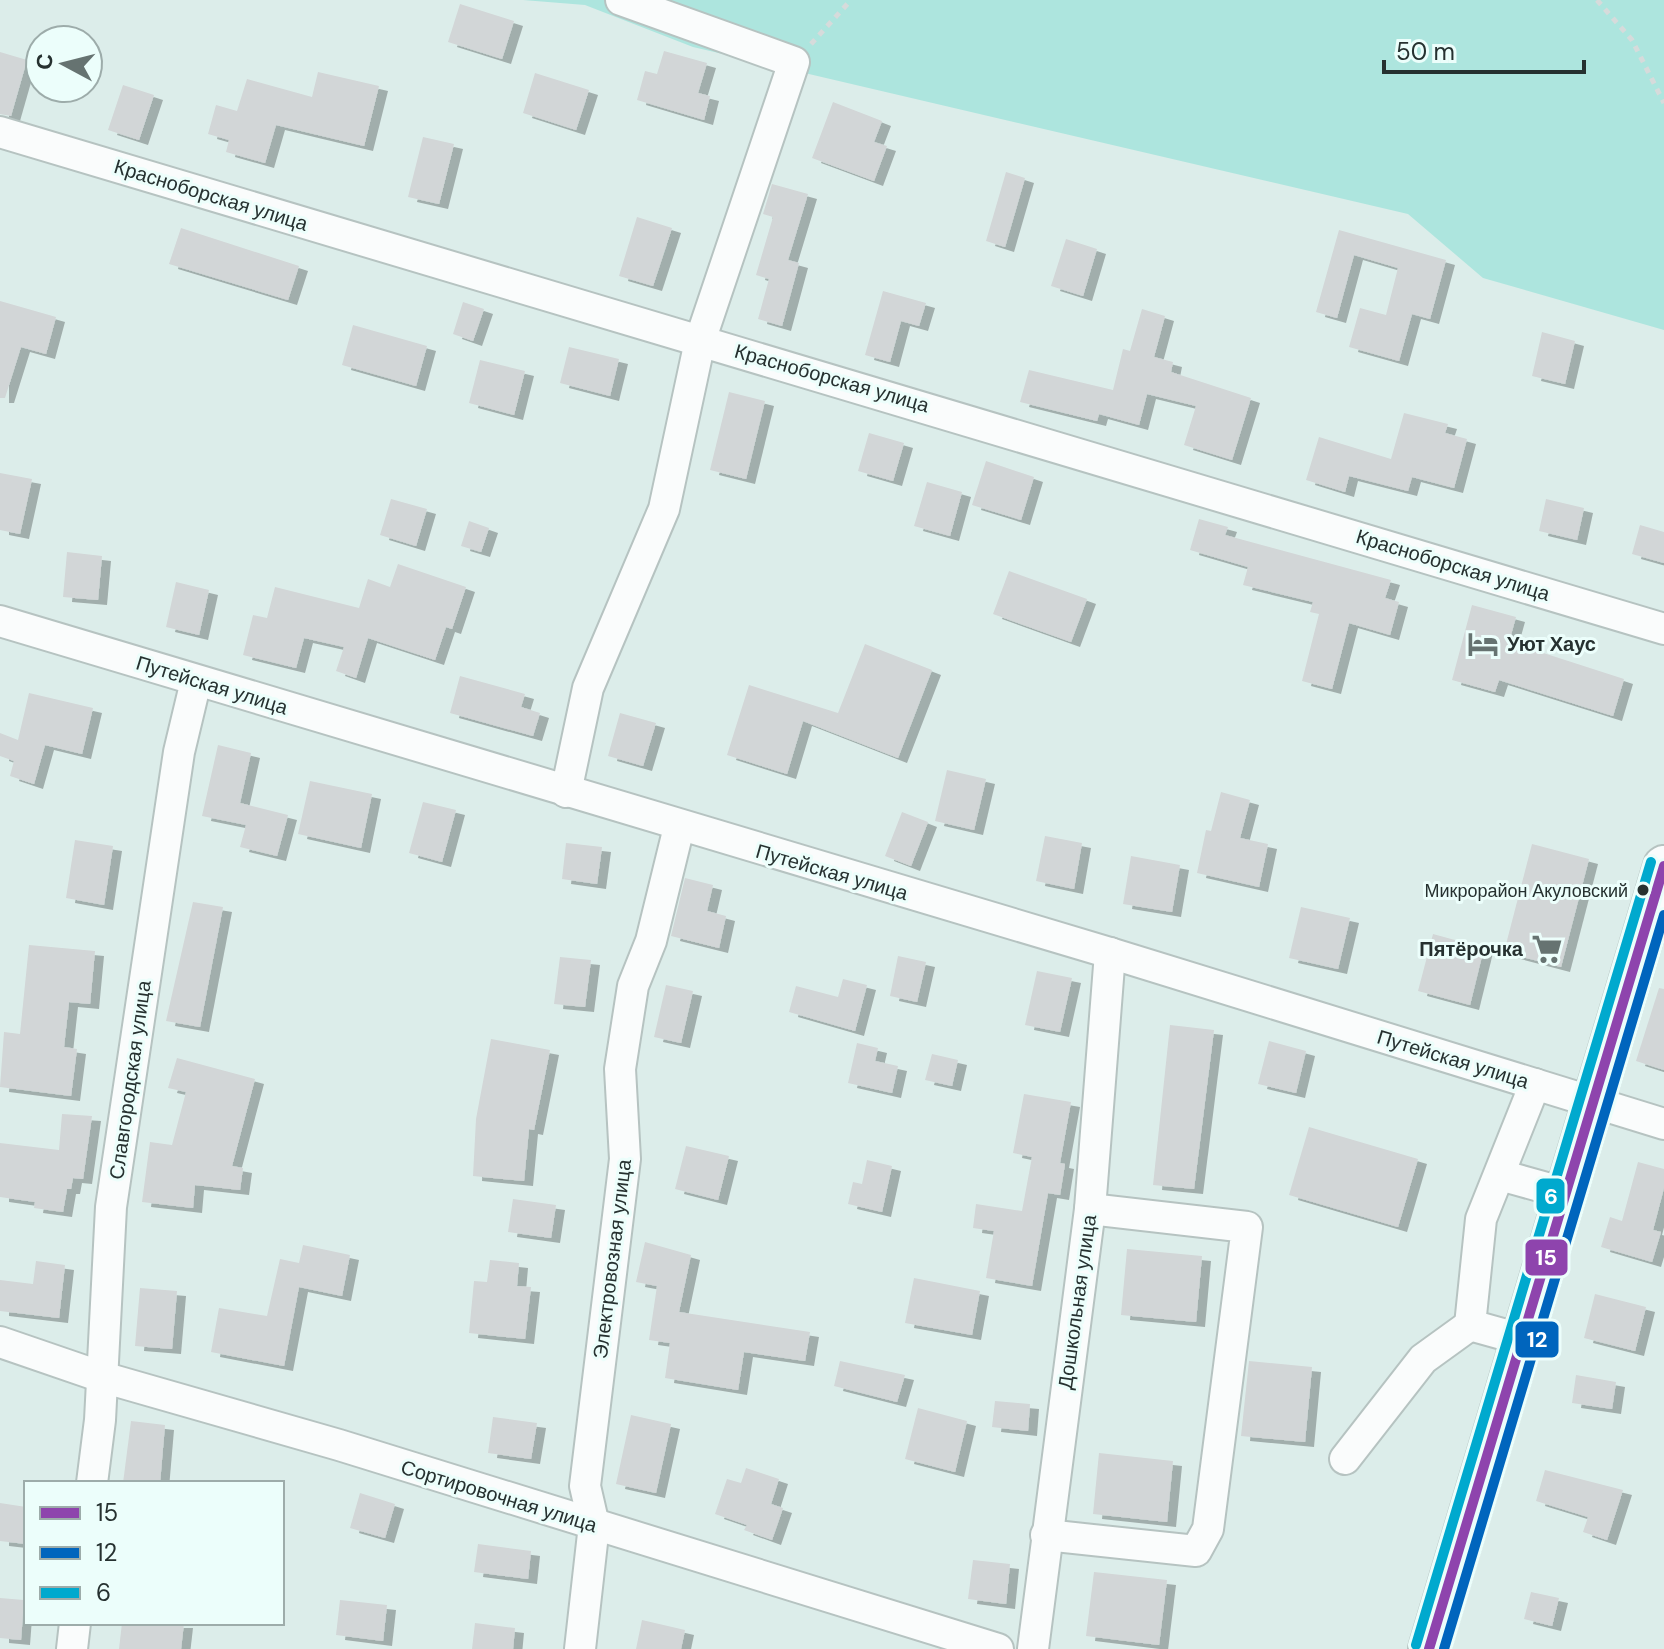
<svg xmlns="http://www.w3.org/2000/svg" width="1664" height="1649" font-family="'DM Sans',sans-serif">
<defs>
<filter id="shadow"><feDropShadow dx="9" dy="5" stdDeviation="0" flood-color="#0004"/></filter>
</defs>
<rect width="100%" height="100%" fill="#dcedea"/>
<polygon fill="#ade5de" points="523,0 1664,0 1664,330 1483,278 1408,214 693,47 585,5"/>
<g fill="#d2d6d7" filter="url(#shadow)">
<polygon points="460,4 514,21 502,59 448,42"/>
<polygon points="664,51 707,63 698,93 710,96 704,120 637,100 645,71 657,74"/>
<polygon points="0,52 27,60 11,116 0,114"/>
<polygon points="318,72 379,86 364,146 276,125 265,163 226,152 229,140 208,134 216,105 237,111 247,79 312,97"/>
<polygon points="535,73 589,90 576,130 523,113"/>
<polygon points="123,85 154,95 139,140 108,130"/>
<polygon points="833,102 882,121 874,142 887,146 874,181 812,158"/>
<polygon points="423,137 454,144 439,204 408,197"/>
<polygon points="1006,172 1025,178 1005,247 986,241"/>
<polygon points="772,184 808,194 788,260 799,263 782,326 758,319 769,279 756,275 773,217 763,214"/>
<polygon points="637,217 672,228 653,286 619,276"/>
<polygon points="181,228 299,266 288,300 169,264"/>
<polygon points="1339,230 1446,260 1430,319 1412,314 1399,361 1349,347 1360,308 1386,315 1398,268 1354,255 1337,318 1316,312"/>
<polygon points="1066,239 1097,249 1083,296 1051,286"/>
<polygon points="883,291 926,303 919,326 901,321 890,362 865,355"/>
<polygon points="0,301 56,317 46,354 21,347 5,398 0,398"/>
<polygon points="463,302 484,309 473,341 453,334"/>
<polygon points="1142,309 1165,316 1154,357 1173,362 1171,372 1251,398 1232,460 1184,445 1196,406 1147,394 1139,425 1099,414 1097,421 1020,402 1029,370 1113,390 1123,349 1130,351"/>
<polygon points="353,325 427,346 416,386 342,365"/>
<polygon points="1542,332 1575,341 1565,384 1532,376"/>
<polygon points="569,347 619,359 610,396 560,383"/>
<polygon points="480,360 525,371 514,415 469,403"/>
<polygon points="729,392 765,401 746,479 710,470"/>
<polygon points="1404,413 1448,424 1445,433 1467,439 1454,488 1412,477 1408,491 1349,476 1345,492 1306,480 1319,437 1391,459"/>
<polygon points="869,433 904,443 893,481 858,471"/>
<polygon points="986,461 1034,477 1021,520 972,505"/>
<polygon points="0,473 32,479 20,534 0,530"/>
<polygon points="927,482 962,492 950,536 914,526"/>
<polygon points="391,499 427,509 416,546 380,535"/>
<polygon points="1546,499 1584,508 1577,540 1539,531"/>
<polygon points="1199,519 1228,527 1225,535 1391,580 1385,598 1399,602 1390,635 1349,623 1332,689 1302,681 1319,614 1310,612 1313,602 1243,585 1248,567 1190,550"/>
<polygon points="469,521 489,528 481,552 461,546"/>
<polygon points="1640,525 1664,532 1664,563 1632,554"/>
<polygon points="67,552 102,556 98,600 63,597"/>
<polygon points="398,564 466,587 452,629 446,627 435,660 368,638 356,678 336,671 344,647 304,638 296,668 243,655 253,615 267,618 275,587 359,608 368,579 390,587"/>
<polygon points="1009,571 1087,599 1071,642 993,614"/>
<polygon points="176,582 209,590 199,635 166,627"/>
<polygon points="1472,605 1516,617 1509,642 1624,679 1613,716 1499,680 1495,692 1452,680"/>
<polygon points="865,644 932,670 898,758 803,721 787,774 727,755 749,685 838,713"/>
<polygon points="460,676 525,694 521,707 540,713 533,736 450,713"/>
<polygon points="29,693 93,708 82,754 45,745 34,784 10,776 14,761 0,756 0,733 18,740"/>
<polygon points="620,713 656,723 643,766 608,756"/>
<polygon points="218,745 251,753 240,803 288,815 277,856 240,847 246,825 202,816"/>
<polygon points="947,770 986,779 974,830 935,821"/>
<polygon points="310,781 372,794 361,848 298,834"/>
<polygon points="1221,792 1250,800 1240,838 1268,844 1259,887 1197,873 1206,830 1211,831"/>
<polygon points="423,802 456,810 442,862 409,853"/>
<polygon points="902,812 928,822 911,866 885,856"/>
<polygon points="1045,836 1082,843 1074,889 1036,881"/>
<polygon points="75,840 113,846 104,905 66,898"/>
<polygon points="566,843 602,847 597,884 562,879"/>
<polygon points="1532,844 1589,859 1561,967 1504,952"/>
<polygon points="1131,856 1180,865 1172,912 1123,904"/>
<polygon points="685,878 713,885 707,911 726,916 719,948 671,936"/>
<polygon points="193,902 223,907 200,1027 166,1021"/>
<polygon points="1301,907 1350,918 1338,969 1289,958"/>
<polygon points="1433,934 1484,948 1470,1005 1418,991"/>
<polygon points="29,945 95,951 90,1004 69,1002 64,1047 77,1049 71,1096 0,1087 4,1032 20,1034"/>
<polygon points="898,956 926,962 917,1002 890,996"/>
<polygon points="560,957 591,960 585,1007 554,1004"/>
<polygon points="1037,971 1072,978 1060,1032 1025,1025"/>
<polygon points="843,979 867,985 855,1031 789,1012 796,986 838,997"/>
<polygon points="666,985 693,991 681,1043 654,1037"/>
<polygon points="1659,988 1664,989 1664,1070 1636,1061"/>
<polygon points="1170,1025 1214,1030 1194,1189 1153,1185"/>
<polygon points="491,1039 550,1050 534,1130 529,1129 524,1181 473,1176 476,1119"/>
<polygon points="1269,1041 1306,1051 1296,1093 1258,1084"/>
<polygon points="857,1043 878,1048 875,1061 898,1066 892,1093 848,1083"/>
<polygon points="932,1054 958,1060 952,1086 925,1080"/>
<polygon points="177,1058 255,1079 232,1166 243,1168 240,1190 195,1185 193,1208 142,1202 150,1142 172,1145 186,1092 168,1088"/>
<polygon points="1024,1094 1071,1102 1060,1163 1065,1164 1060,1195 1048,1193 1032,1286 986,1278 994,1231 973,1228 976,1204 1022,1211 1032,1157 1013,1153"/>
<polygon points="62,1114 92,1116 83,1179 73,1178 71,1189 67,1189 63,1212 34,1208 35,1202 0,1197 0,1143 59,1150"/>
<polygon points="1309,1127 1418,1159 1398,1227 1289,1195"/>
<polygon points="686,1146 729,1156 718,1200 675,1189"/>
<polygon points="867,1160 892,1166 882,1212 848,1204 853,1182 862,1184"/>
<polygon points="1638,1162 1664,1169 1664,1188 1653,1230 1661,1232 1652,1262 1601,1247 1610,1217 1622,1221"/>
<polygon points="513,1199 556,1205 551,1238 508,1232"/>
<polygon points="645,1242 691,1255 679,1312 810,1332 805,1361 744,1352 738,1390 665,1378 670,1343 649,1340 657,1286 636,1282"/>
<polygon points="303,1245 350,1255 342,1296 299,1287 284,1366 211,1352 219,1308 267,1316 280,1259 299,1263"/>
<polygon points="1127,1249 1202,1256 1196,1322 1121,1315"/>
<polygon points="490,1260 519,1263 517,1286 531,1287 525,1339 469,1333 474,1281 487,1282"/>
<polygon points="36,1261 65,1265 59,1318 0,1311 0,1280 33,1284"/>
<polygon points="914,1278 980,1291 972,1335 905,1323"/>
<polygon points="140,1288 177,1291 172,1349 135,1346"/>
<polygon points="1595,1294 1646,1307 1635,1351 1584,1338"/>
<polygon points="840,1361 905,1375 897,1402 834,1386"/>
<polygon points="1249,1361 1312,1367 1305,1442 1241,1436"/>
<polygon points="1576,1375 1616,1382 1612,1409 1572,1403"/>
<polygon points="995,1401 1030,1404 1028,1431 992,1427"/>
<polygon points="918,1408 967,1421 955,1472 905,1459"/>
<polygon points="631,1415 671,1424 656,1493 616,1484"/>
<polygon points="493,1417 537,1423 531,1459 488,1453"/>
<polygon points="131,1421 165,1425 160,1483 123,1483"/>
<polygon points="1099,1453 1173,1461 1167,1522 1093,1514"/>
<polygon points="746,1468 779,1479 771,1504 783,1508 772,1540 744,1530 747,1525 715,1514 727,1479 741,1483"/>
<polygon points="1545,1470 1623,1490 1607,1540 1583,1532 1588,1517 1536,1501"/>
<polygon points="360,1493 395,1504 385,1538 350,1528"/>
<polygon points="0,1503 26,1507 26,1544 0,1541"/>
<polygon points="478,1544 531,1551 528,1579 474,1572"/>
<polygon points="973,1560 1010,1564 1006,1604 968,1599"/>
<polygon points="1094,1572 1167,1580 1159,1645 1086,1636"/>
<polygon points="1531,1592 1559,1598 1552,1626 1524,1619"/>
<polygon points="0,1598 24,1600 21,1640 0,1638"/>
<polygon points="340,1600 387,1605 383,1641 336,1635"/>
<polygon points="642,1620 685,1630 681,1649 636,1649"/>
<polygon points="122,1623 184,1623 181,1649 119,1649"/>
<polygon points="475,1623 515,1628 513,1649 472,1649"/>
</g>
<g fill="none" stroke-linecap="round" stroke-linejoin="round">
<g stroke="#b6c3c1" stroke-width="34">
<g id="minor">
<polyline points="0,132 1664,629"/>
<polyline points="0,621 1110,953 1664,1124"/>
<polyline points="566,792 588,688 664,509 700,341 794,62 621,0"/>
<polyline points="1500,1175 1568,1194"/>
<polyline points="1524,1340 1470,1325 1481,1219 1535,1084"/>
<polyline points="0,1342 102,1377 339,1445 998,1649"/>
<polyline points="1345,1459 1423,1359 1470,1325"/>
<polyline points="92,1483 100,1420 111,1207 179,752 196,681"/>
<polyline points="1046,1535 1196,1551 1208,1529 1247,1227 1090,1209"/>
<polyline points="72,1649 75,1623"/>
<polyline points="580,1649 594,1525 585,1486 625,1159 620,1069 633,986 651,941 679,827"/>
<polyline points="1033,1649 1090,1209 1110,953"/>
</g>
</g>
<g stroke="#b6c3c1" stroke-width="44">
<polyline id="major" points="1429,1649 1664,866"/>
</g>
<g stroke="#d6dbdb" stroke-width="5" stroke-dasharray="6 6" stroke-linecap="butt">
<polyline points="1597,0 1632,40 1664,103"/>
<polyline points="811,44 851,0"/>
</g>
<use href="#minor" stroke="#fafcfc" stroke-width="30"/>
<use href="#major" stroke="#fafcfc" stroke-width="40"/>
<g stroke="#ecfefb" stroke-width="16">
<polyline id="bus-1" points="1429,1649 1664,866"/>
</g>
<g stroke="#ecfefb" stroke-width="16">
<polyline id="bus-2" points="1444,1649 1664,915"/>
</g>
<g stroke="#ecfefb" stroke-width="16">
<polyline id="bus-3" points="1416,1645 1651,862"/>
</g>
<use href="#bus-1" stroke="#8e44ad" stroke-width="10"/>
<use href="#bus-2" stroke="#0065bd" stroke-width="10"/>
<use href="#bus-3" stroke="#00a9ce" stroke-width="10"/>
</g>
<defs>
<g id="hotel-bare" transform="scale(2.4)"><path d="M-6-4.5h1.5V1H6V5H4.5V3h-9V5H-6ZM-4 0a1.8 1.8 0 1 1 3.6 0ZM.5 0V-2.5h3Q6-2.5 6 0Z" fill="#667371" stroke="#ecfefb" stroke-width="2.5" paint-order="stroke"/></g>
<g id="supermarket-bare" transform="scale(2.4)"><path d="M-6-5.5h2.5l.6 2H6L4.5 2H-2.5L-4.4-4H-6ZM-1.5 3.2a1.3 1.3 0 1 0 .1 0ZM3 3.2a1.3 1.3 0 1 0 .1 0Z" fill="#667371" stroke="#ecfefb" stroke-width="2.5" paint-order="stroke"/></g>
</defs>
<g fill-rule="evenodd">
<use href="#hotel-bare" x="1483" y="644"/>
<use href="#supermarket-bare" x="1547" y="949"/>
</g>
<circle fill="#263130" stroke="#ecfefb" stroke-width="3" cx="1643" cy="890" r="7"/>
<g text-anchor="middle" stroke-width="6" stroke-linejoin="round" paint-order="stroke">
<g font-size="18" fill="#263130" stroke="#ecfefb" text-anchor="end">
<text x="1628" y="897">Микрорайон Акуловский</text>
</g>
<g font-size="20" fill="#263130" stroke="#ecfefb">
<text transform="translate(211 195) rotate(17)" y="7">Красноборская улица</text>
<text transform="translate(832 378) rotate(16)" y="7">Красноборская улица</text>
<text transform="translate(1453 565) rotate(17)" y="7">Красноборская улица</text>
<text transform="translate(212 685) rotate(17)" y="7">Путейская улица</text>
<text transform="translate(832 872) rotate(16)" y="7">Путейская улица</text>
<text transform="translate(1453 1059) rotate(17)" y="7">Путейская улица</text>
<text transform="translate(130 1080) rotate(-82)" y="7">Славгородская улица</text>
<text transform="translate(612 1259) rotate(-83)" y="7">Электровозная улица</text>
<text transform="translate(1077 1302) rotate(-82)" y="7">Дошкольная улица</text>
<text transform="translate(499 1496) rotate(17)" y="7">Сортировочная улица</text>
</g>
<g font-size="20" font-weight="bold" fill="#263130" stroke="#ecfefb" text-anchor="start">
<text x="1507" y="651">Уют Хаус</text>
<text x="1523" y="956" text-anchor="end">Пятёрочка</text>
</g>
</g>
<g stroke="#ecfefb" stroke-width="3">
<rect x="1535" y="1177" width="31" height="38" rx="8" fill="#00a9ce"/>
<rect x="1524" y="1238" width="45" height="39" rx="8" fill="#8e44ad"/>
<rect x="1514" y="1320" width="46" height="39" rx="8" fill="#0065bd"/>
</g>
<g font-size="22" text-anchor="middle" font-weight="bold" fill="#fff">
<text x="1551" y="1204">6</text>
<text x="1546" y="1265">15</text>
<text x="1537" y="1347">12</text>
</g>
<rect x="24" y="1481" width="260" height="144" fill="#ecfefb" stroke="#9dacaa" stroke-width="2"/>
<rect x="40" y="1507" width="40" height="12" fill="#8e44ad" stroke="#9dacaa" stroke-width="2"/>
<text x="96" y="1521" font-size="24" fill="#263130">15</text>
<rect x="40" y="1547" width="40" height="12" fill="#0065bd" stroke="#9dacaa" stroke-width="2"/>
<text x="96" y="1561" font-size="24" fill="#263130">12</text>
<rect x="40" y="1587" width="40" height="12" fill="#00a9ce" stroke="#9dacaa" stroke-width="2"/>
<text x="96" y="1601" font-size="24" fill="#263130">6</text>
<g transform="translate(64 64) rotate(277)"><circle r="38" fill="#ecfefb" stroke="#9dacaa" stroke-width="2"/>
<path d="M0-6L14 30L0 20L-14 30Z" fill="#667371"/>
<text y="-12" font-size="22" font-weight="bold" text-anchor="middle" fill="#263130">С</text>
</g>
<path d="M1384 60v12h200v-12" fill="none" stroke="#263130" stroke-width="4"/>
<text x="1396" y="60" font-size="24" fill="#263130" stroke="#ecfefb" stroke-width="6" paint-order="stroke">50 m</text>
</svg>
